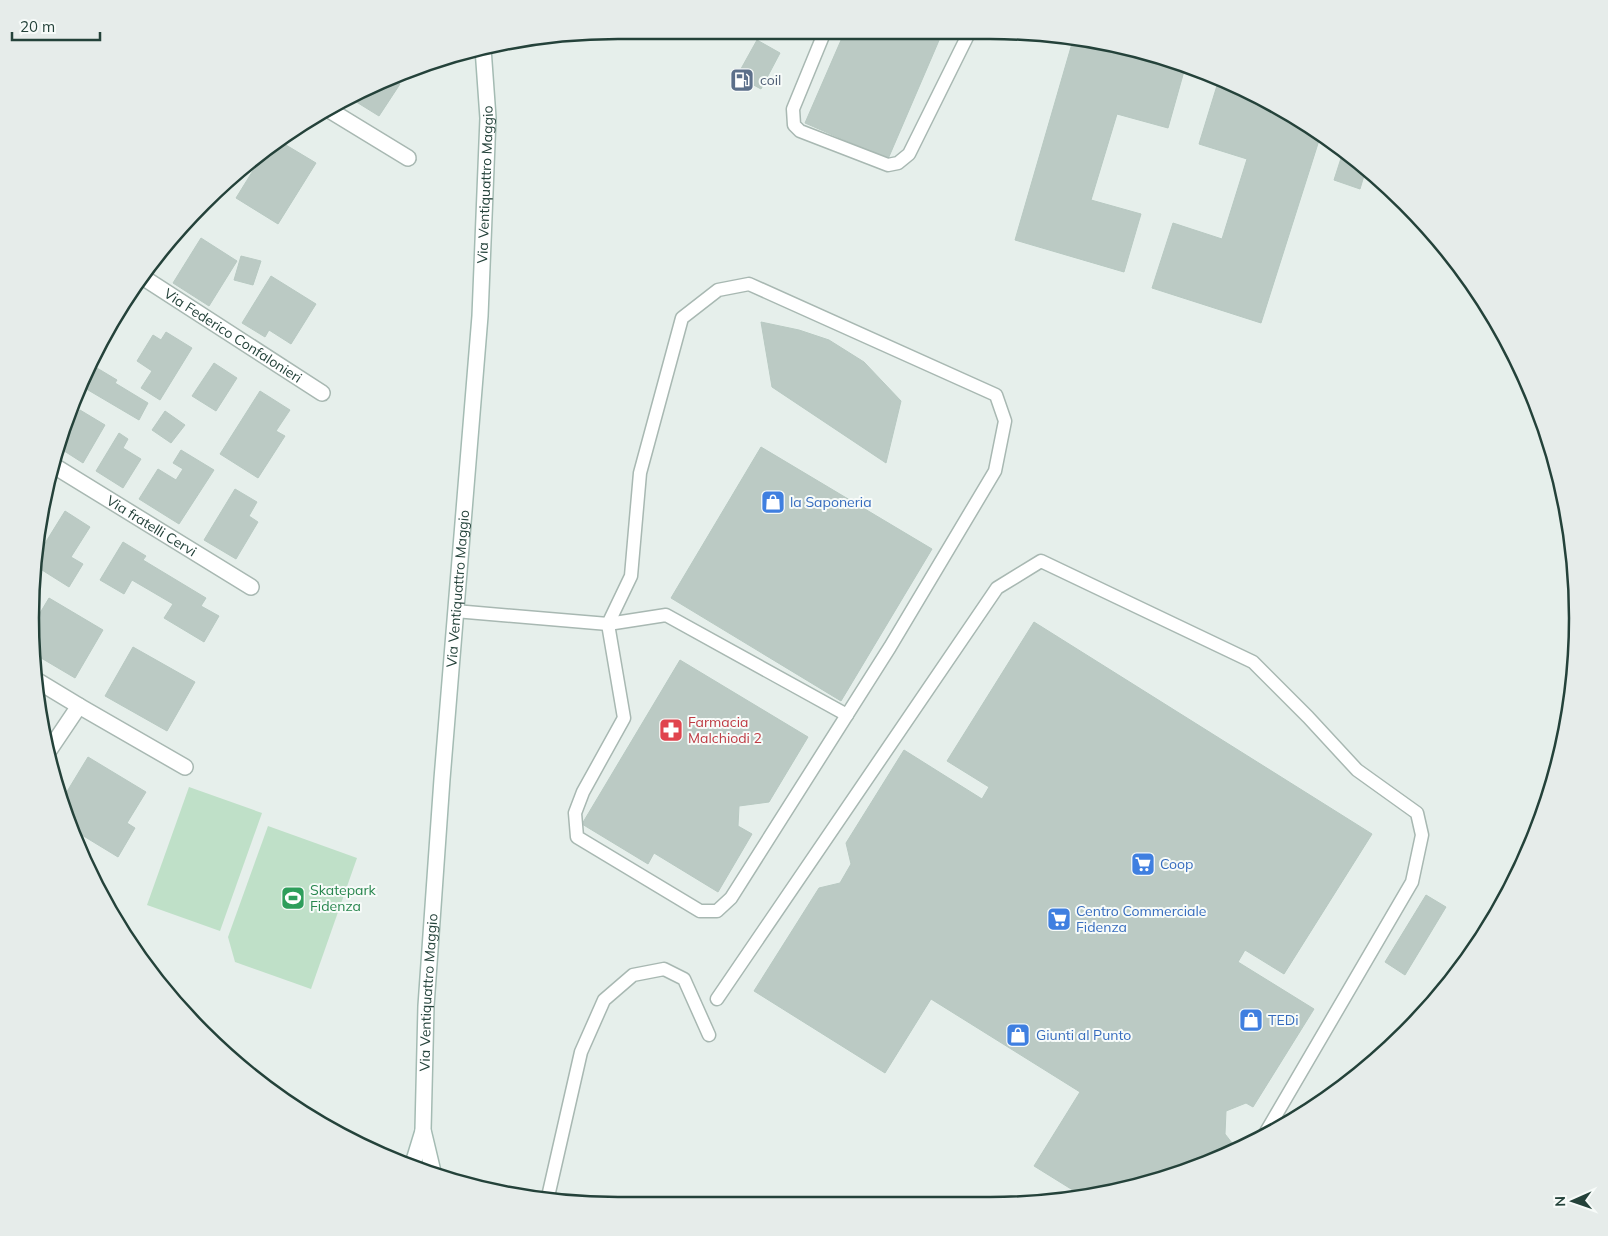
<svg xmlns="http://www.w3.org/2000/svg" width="1608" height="1236" font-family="Mulish,sans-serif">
<rect width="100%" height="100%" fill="#e6efeb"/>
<g fill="#bfe0c8">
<polygon points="189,787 262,813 220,931 147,905"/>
<polygon points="268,826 357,858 311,989 235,962 228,937"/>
</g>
<g fill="#bbcac4" stroke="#b8c9c2">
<polygon points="845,31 943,31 888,159 805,123"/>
<polygon points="757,40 780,53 761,89 737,76"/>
<polygon points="1073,40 1173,60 1186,64 1168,128 1117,114 1091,200 1141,214 1124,272 1015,240"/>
<polygon points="1219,79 1284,109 1321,134 1261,323 1152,288 1173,223 1222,239 1247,159 1199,144"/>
<polygon points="394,80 400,84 379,116 350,98"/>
<polygon points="281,142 316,163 278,224 236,198 262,156"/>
<polygon points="1344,149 1366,169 1360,189 1334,180"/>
<polygon points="201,238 237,261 209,306 173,283"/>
<polygon points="241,256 261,261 253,285 234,280"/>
<polygon points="271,276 316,304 291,344 269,330 265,337 242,323"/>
<polygon points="116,314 118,315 102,341 109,324"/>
<polygon points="761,322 799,330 829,340 864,362 901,401 886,463 772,387"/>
<polygon points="166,332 192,348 160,400 141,388 152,371 137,361 153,335 161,340"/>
<polygon points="214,363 237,378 216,411 192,396"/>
<polygon points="92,365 117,380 115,383 148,403 139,420 83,387"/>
<polygon points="260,391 290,410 276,431 285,436 258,478 220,454"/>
<polygon points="80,410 105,425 83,463 58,447 69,419 74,422"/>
<polygon points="165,411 185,425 171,443 152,430"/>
<polygon points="119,433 128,439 123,448 141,459 123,488 96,471"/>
<polygon points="761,447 932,549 841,701 671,598"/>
<polygon points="181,450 214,470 179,524 139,499 158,469 176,480 183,469 173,463"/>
<polygon points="235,489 257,502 249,516 258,522 236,559 204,540"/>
<polygon points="65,511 90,527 71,557 83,564 69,587 34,565 34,561"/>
<polygon points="123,542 146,556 143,560 206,598 201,606 219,616 204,642 164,618 173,604 132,580 124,594 100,580"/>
<polygon points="49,598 103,630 75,678 31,652 31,628"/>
<polygon points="1034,622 1372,834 1284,974 1245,950 1238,962 1314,1009 1253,1107 1246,1103 1226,1111 1225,1134 1232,1143 1228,1151 1179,1175 1084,1197 1034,1166 1080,1092 931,999 885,1073 754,991 819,888 840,883 851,864 846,843 904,750 982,799 989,787 947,761"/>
<polygon points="133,647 195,682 167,731 105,696"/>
<polygon points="680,660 808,737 769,802 739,806 738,826 752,834 718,892 654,853 648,864 582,824"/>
<polygon points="88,757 146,792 127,823 135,828 118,857 72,829 61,807 60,803"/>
<polygon points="1426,895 1446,907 1405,975 1385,962"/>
</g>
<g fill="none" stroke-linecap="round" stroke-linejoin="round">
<g stroke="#a8b8b2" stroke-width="15">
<g id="service">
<polyline points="825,31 793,109 794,125 800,131 888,165 898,163 909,154 970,31"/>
<polygon points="749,284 996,395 1005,421 995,471 890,647 731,898 717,911 700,911 577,837 575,813 583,792 624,718 608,624 631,576 640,473 682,318 718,290"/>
<polyline points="455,611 608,624 666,615 847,715"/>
<polyline points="717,999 997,588 1041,561 1253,662 1308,717 1357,770 1417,813 1422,835 1412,882 1266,1132"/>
<polyline points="547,1201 581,1052 604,1000 633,975 664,969 684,979 709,1035"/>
</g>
</g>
<g stroke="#a8b8b2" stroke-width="18">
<g id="minor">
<polyline points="326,108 408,158"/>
<path id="s1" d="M144,278l178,115"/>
<path id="s2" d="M51,464l200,123"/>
<polyline points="36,680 79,706 50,749"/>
<polyline points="79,706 185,767"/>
</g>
</g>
<g stroke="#a4bbb3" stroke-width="18">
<g id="secondary">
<polyline points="412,1167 423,1131"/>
<path id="s3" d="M434,1176l-11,-46 3,-124 16,-227 38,-463 8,-198 -5,-70"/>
</g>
</g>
<use href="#service" stroke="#fff" stroke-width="12"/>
<use href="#minor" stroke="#fff" stroke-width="15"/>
<use href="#secondary" stroke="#fff" stroke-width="15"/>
</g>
<defs>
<g id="fuel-square" transform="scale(1.25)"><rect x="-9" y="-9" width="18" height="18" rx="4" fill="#5c6f8a" stroke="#f7fbf9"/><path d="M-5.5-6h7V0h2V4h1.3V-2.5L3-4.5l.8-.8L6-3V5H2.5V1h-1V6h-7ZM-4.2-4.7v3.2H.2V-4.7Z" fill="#fff"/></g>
<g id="shop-square" transform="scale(1.25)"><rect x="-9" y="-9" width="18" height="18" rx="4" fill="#3f7fe0" stroke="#f7fbf9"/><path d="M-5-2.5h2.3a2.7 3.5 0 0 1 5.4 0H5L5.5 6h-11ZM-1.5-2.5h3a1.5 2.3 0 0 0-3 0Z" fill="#fff"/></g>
<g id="pharmacy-square" transform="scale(1.25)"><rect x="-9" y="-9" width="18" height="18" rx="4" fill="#e0444e" stroke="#f7fbf9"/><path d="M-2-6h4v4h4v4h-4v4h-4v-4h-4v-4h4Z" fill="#fff"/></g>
<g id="supermarket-square" transform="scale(1.25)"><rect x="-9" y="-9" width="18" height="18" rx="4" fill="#3f7fe0" stroke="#f7fbf9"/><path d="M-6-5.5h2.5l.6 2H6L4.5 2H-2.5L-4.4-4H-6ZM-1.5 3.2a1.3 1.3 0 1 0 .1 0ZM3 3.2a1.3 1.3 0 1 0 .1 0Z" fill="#fff"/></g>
<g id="stadium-square" transform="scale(1.25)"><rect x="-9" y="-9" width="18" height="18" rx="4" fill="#2e9e5b" stroke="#f7fbf9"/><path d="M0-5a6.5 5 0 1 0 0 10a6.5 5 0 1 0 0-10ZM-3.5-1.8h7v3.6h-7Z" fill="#fff"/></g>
</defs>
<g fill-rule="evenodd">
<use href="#fuel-square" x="742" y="80"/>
<use href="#shop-square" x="773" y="502"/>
<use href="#pharmacy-square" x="671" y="730"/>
<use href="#supermarket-square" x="1143" y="864"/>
<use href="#stadium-square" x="293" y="898"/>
<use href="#supermarket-square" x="1059" y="919"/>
<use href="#shop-square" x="1251" y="1020"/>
<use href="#shop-square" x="1018" y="1035"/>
</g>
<g text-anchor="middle" stroke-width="4" stroke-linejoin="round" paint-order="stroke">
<g font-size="14" fill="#4e5e75" stroke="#f7fbf9" text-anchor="start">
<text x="760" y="85">coil</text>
</g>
<g font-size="14" fill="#24423a" stroke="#f7fbf9">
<text dy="5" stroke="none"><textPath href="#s3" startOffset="995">Via Ventiquattro Maggio</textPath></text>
<text dy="5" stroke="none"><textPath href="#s1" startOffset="106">Via Federico Confalonieri</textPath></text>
<text dy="5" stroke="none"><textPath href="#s2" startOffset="118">Via fratelli Cervi</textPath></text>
<text dy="5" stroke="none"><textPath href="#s3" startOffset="590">Via Ventiquattro Maggio</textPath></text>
<text dy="5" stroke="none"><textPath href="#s3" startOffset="185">Via Ventiquattro Maggio</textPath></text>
</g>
<g font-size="14" fill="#366cbe" stroke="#f7fbf9" text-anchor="start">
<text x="790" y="507">la Saponeria</text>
<text x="1160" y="869">Coop</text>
<text x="1076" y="916">Centro Commerciale<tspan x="1076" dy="16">Fidenza</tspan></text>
<text x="1268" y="1025">TEDi</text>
<text x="1036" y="1040">Giunti al Punto</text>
</g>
<g font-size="14" fill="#be3a42" stroke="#f7fbf9" text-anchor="start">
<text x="688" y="727">Farmacia<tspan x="688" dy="16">Malchiodi 2</tspan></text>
</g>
<g font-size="14" fill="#27864d" stroke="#f7fbf9" text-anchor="start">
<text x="310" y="895">Skatepark<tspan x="310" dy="16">Fidenza</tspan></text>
</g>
</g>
<path d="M0 0H1608V1236H0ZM618 39H990A579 579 0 0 1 1569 618V618A579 579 0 0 1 990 1197H618A579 579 0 0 1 39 618V618A579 579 0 0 1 618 39Z" fill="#e6ecea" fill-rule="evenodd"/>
<path fill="none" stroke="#24423a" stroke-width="2.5" d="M618 39H990A579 579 0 0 1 1569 618V618A579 579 0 0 1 990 1197H618A579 579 0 0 1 39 618V618A579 579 0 0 1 618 39Z"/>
<g transform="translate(1573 1201) rotate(268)" stroke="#f7fbf9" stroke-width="4" paint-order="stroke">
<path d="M0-4L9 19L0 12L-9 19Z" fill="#24423a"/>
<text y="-8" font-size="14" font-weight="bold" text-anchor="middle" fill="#24423a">N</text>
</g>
<path d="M12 32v8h88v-8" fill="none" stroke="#24423a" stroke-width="2.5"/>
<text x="20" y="32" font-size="15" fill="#24423a" stroke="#f7fbf9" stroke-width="4" paint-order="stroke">20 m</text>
</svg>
